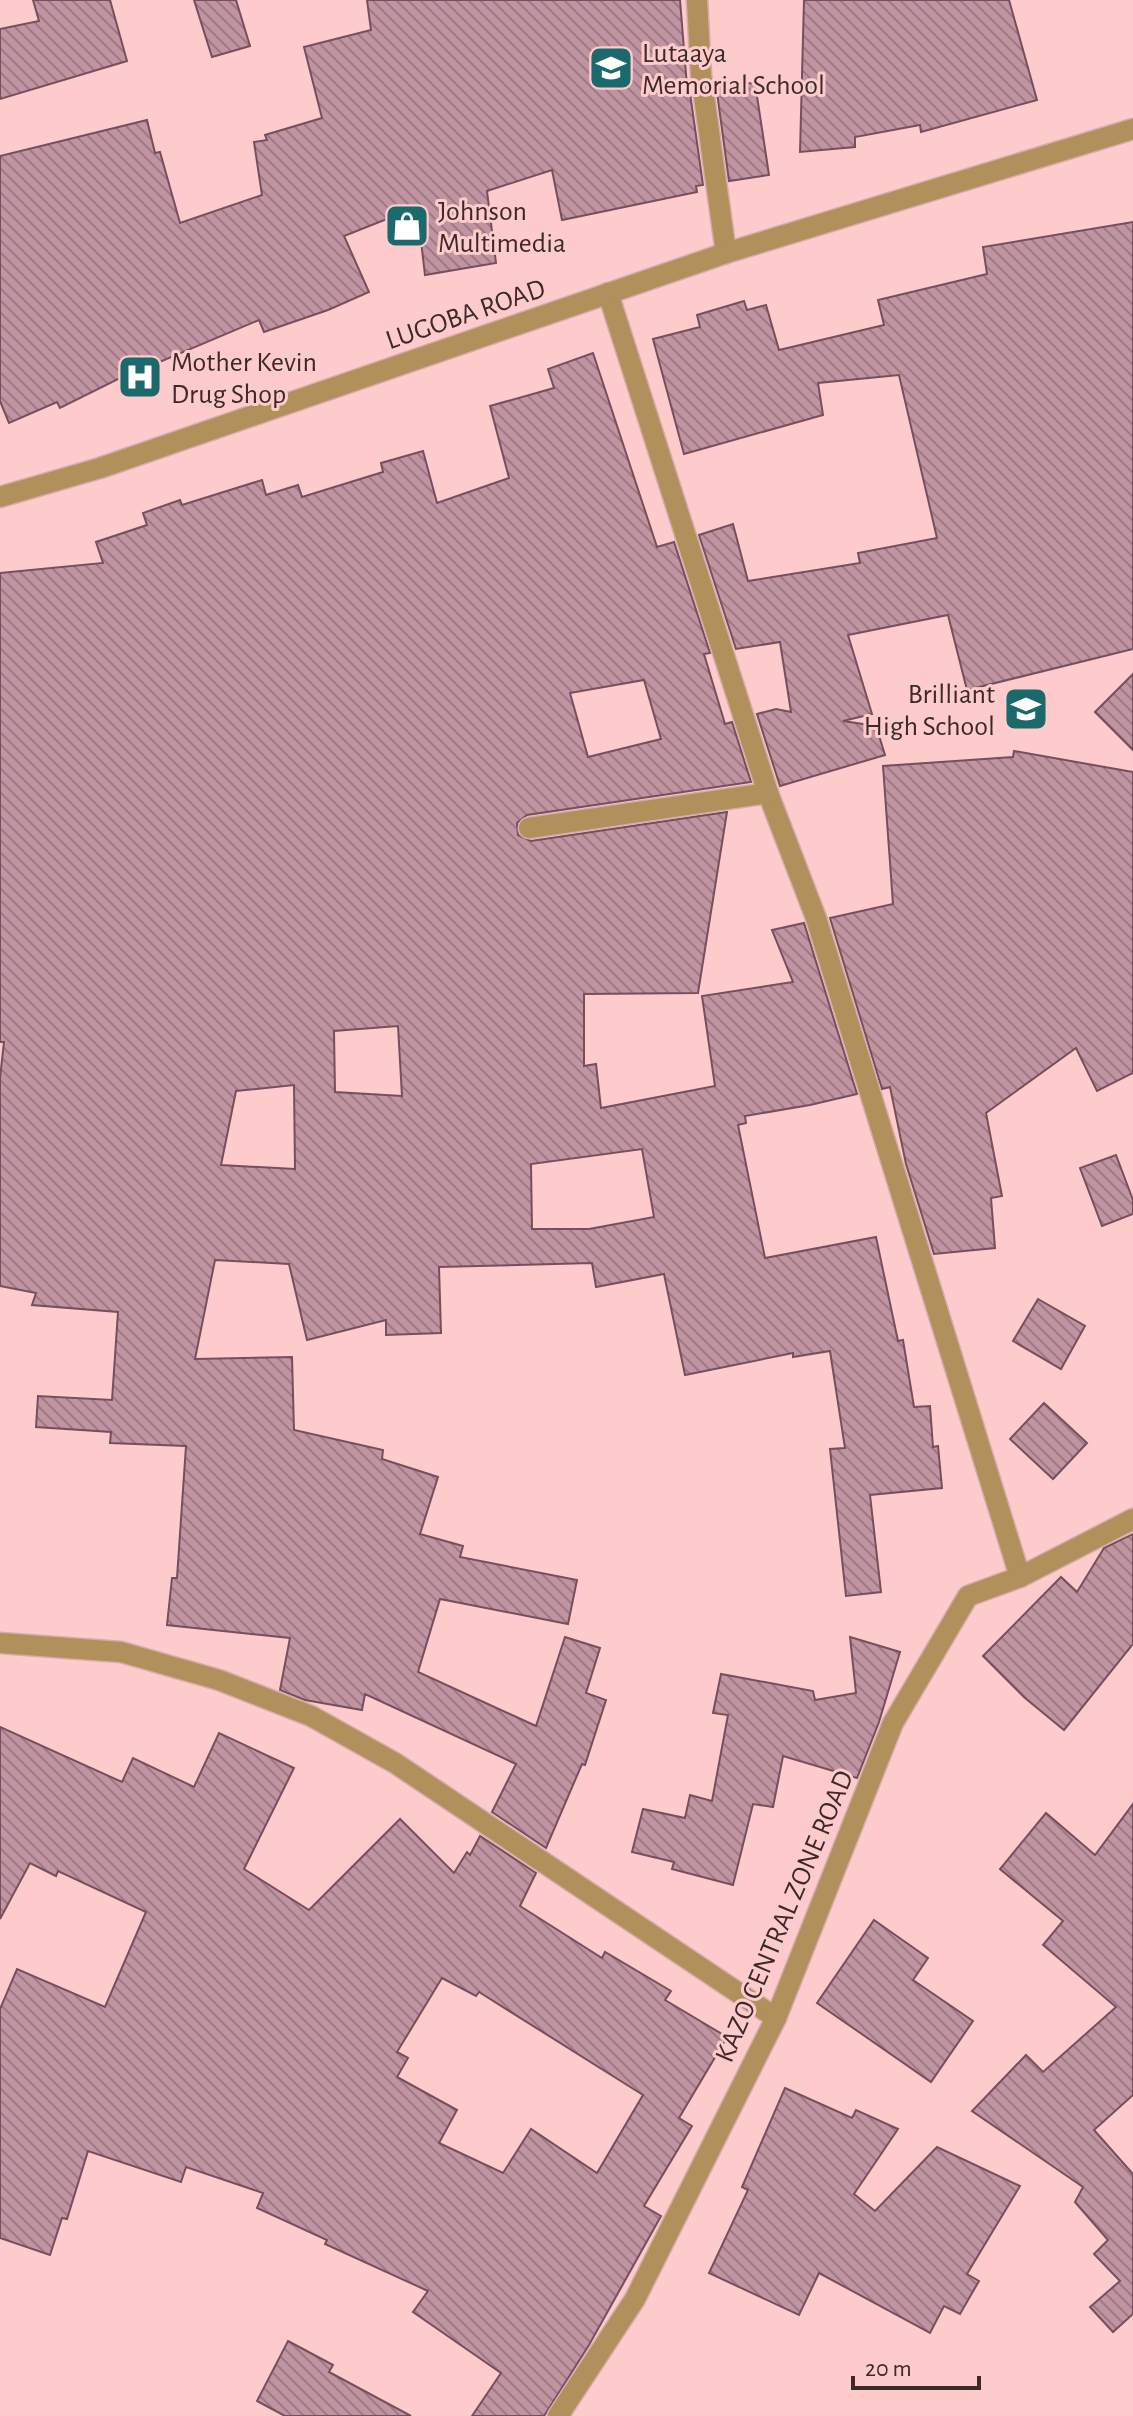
<svg xmlns="http://www.w3.org/2000/svg" width="1133" height="2416" font-family="'Alegreya Sans',sans-serif">
<defs>
<pattern id="building-back-hatch" width="6" height="6" patternUnits="userSpaceOnUse" patternTransform="scale(2)"><rect width="6" height="6" fill="#c194a2"/><path d="M-1 5l2 2M0 0l6 6M5-1l2 2" fill="none" stroke="#9e7984"/></pattern>
</defs>
<rect width="100%" height="100%" fill="#fdcbcb"/>
<g fill="url(#building-back-hatch)" stroke="#774f5c" stroke-width="2" fill-rule="evenodd">
<polygon points="33,0 110,0 127,61 0,99 0,29 39,21"/>
<polygon points="194,0 236,0 250,46 212,57"/>
<polygon points="367,0 680,0 687,86 689,86 703,185 696,186 697,192 562,220 552,170 487,191 496,263 425,275 417,207 344,236 369,292 328,310 264,332 259,320 157,363 158,367 130,378 128,374 60,408 57,402 9,423 0,401 0,156 147,120 155,153 160,152 180,223 262,195 254,142 267,140 265,135 322,118 304,47 371,30"/>
<polygon points="804,0 1009,0 1037,100 921,132 920,125 855,137 855,147 800,152"/>
<polygon points="755,83 769,175 729,181 716,85"/>
<polygon points="1133,222 1133,649 967,690 948,615 848,635 872,714 843,721 876,726 885,755 780,786 757,714 776,709 791,712 780,642 736,649 699,535 733,524 748,581 860,563 858,553 937,538 899,375 818,383 823,415 684,454 653,339 700,327 697,315 744,301 747,310 766,305 779,350 884,325 878,300 987,274 983,247"/>
<path d="M593,353l64,194 17,-5 36,111 -6,1 21,70 7,-2 19,60 -224,33 -10,8 1,12 13,6 196,-29 -29,181 -114,1v72l12,-2 5,44 114,-22 -13,-90 91,-14 -21,-52 32,-7 53,171 -47,11 -65,11 1,7 -8,2 27,133 111,-21 22,104 5,-1 11,67 16,-1 3,41 5,-1 4,42 -72,7 11,97 -35,4 -16,-147 15,-1 -15,-97 -37,6v-4l-108,22 -21,-101 -68,13 -4,-24 -153,4 2,66 -55,2v-15l-79,20 -18,-76 -74,-4 -20,99 97,-2 2,73 89,20 -1,9 56,18 -18,57 43,12 -3,11 117,23 -9,44 -128,-25 -22,73 118,54 29,-89 35,11 -14,45 20,7 -21,65 -3,-1 -36,84 -54,-36 24,-48 -151,-70 -3,16 -57,-10 -25,-10 10,-52 -123,-13 5,-47h5l9,-132 -76,-3 1,-11 -75,-5 2,-31 74,4 6,-88 -86,-7 4,-12 -36,-7v-208l4,-36h-4v-469l103,-10 -7,-21 51,-17 -4,-12 37,-13 2,5 80,-25 4,15 32,-10 4,12 81,-25 -2,-9 42,-12 14,52 72,-25 -19,-72 64,-18 -6,-19zM644,680l17,59 -73,18 -18,-64zM398,1026l4,70 -67,-4 -1,-61zM294,1085l1,84 -74,-4 15,-74zM642,1149l12,68 -65,12h-57l-1,-65z"/>
<polygon points="1133,674 1133,750 1095,712"/>
<polygon points="1014,751 1133,772 1133,1073 1097,1091 1076,1048 986,1113 1002,1196 991,1198 995,1248 934,1254 906,1164 890,1087 882,1089 830,918 893,904 883,766 1013,757"/>
<polygon points="1116,1155 1133,1200 1133,1214 1102,1226 1080,1168"/>
<polygon points="1038,1299 1085,1326 1061,1369 1013,1341"/>
<polygon points="1044,1403 1087,1443 1053,1479 1010,1439"/>
<polygon points="1133,1534 1133,1644 1064,1730 1025,1698 983,1656 1061,1577 1077,1592 1104,1548"/>
<polygon points="850,1637 900,1652 879,1722 857,1778 783,1756 773,1807 753,1804 733,1885 672,1869 674,1862 632,1852 643,1809 685,1818 690,1795 712,1801 728,1715 713,1713 721,1674 813,1691 815,1700 856,1693"/>
<path d="M0,1727l122,55 11,-24 61,29 25,-54 75,35 -50,101 65,41 91,-91 54,54 13,-21 3,3 10,-19 56,37 -16,33 82,52 3,-6 66,39 -6,9 62,37 -48,81 13,8 -48,80 17,10 -72,129 -45,71h-72l29,-43 -88,-61 15,-21 -103,-47 2,-4 -70,-32 6,-15 -77,-26 -5,15 -93,-31 -21,68 -5,-1 -12,37 -50,-17v-229l17,-40 88,38 41,-95 -88,-41 -2,5 -26,-13 -30,56zM442,1978l34,18 3,-4 164,103 -46,78 -66,-44 -28,44 -64,-30 18,-33 -60,-33 11,-19 -11,-6z"/>
<polygon points="1133,1804 1133,2095 1094,2130 1133,2174 1133,2314 1113,2332 1090,2307 1120,2281 1094,2254 1108,2240 1075,2202 1083,2187 972,2111 1026,2055 1043,2072 1116,2007 1043,1945 1063,1921 1000,1869 1046,1813 1095,1855"/>
<polygon points="874,1920 928,1958 913,1980 973,2021 931,2082 817,2003"/>
<polygon points="785,2088 852,2118 856,2110 898,2129 854,2194 875,2211 937,2147 1020,2186 967,2274 979,2281 960,2314 944,2306 930,2333 819,2273 799,2315 709,2273 748,2190 742,2187"/>
<polygon points="288,2341 333,2365 329,2372 411,2416 285,2416 257,2401"/>
</g>
<g fill="none" stroke-linecap="round" stroke-linejoin="round">
<g stroke="#d6abab" stroke-width="23">
<g id="minor">
<polyline points="697,0 701,75 726,253"/>
<polyline points="608,293 768,793 816,918 1020,1577"/>
<polyline points="0,497 100,468 726,253 1133,129"/>
<polyline points="529,828 768,793"/>
<polyline points="0,1643 121,1652 219,1680 311,1716 395,1763 776,2018"/>
<polyline points="558,2416 635,2299 776,2018 893,1723 968,1596 1020,1577 1133,1519"/>
</g>
</g>
<use href="#minor" stroke="#b1905b" stroke-width="20"/>
</g>
<defs>
<g id="school-square" transform="scale(2.3)"><rect x="-9" y="-9" width="18" height="18" rx="4" fill="#1c696c" stroke="#fdcbcb"/><path d="M0-5L7-2L0 1L-7-2ZM-4 1L0 2.5L4 1V4Q0 6-4 4Z" fill="#fff"/></g>
<g id="shop-square" transform="scale(2.3)"><rect x="-9" y="-9" width="18" height="18" rx="4" fill="#1c696c" stroke="#fdcbcb"/><path d="M-5-2.5h2.3a2.7 3.5 0 0 1 5.4 0H5L5.5 6h-11ZM-1.5-2.5h3a1.5 2.3 0 0 0-3 0Z" fill="#fff"/></g>
<g id="hospital-square" transform="scale(2.3)"><rect x="-9" y="-9" width="18" height="18" rx="4" fill="#1c696c" stroke="#fdcbcb"/><path d="M-5-5h3v3.5h4V-5h3V5h-3V1.5h-4V5h-3Z" fill="#fff"/></g>
</defs>
<g fill-rule="evenodd">
<use href="#school-square" x="611" y="68"/>
<use href="#shop-square" x="407" y="226"/>
<use href="#hospital-square" x="140" y="377"/>
<use href="#school-square" x="1026" y="709"/>
</g>
<g text-anchor="middle" stroke-width="6" stroke-linejoin="round" paint-order="stroke">
<g font-size="28" fill="#3c2929" stroke="#fdcbcb" text-anchor="start">
<text x="642" y="62">Lutaaya<tspan x="642" dy="32">Memorial School</tspan></text>
<text x="438" y="220">Johnson<tspan x="438" dy="32">Multimedia</tspan></text>
<text x="171" y="371">Mother Kevin<tspan x="171" dy="32">Drug Shop</tspan></text>
<text x="995" y="703" text-anchor="end">Brilliant<tspan x="995" dy="32">High School</tspan></text>
</g>
<g font-size="28" fill="#3c2929" stroke="#fdcbcb">
<text transform="translate(465 313) rotate(-19)" y="10">LUGOBA ROAD</text>
<text transform="translate(783 1916) rotate(-67)" y="10">KAZO CENTRAL ZONE ROAD</text>
</g>
</g>
<path d="M853 2376v12h126v-12" fill="none" stroke="#3c2929" stroke-width="4"/>
<text x="865" y="2376" font-size="24" fill="#3c2929" stroke="#fdcbcb" stroke-width="6" paint-order="stroke">20 m</text>
</svg>
